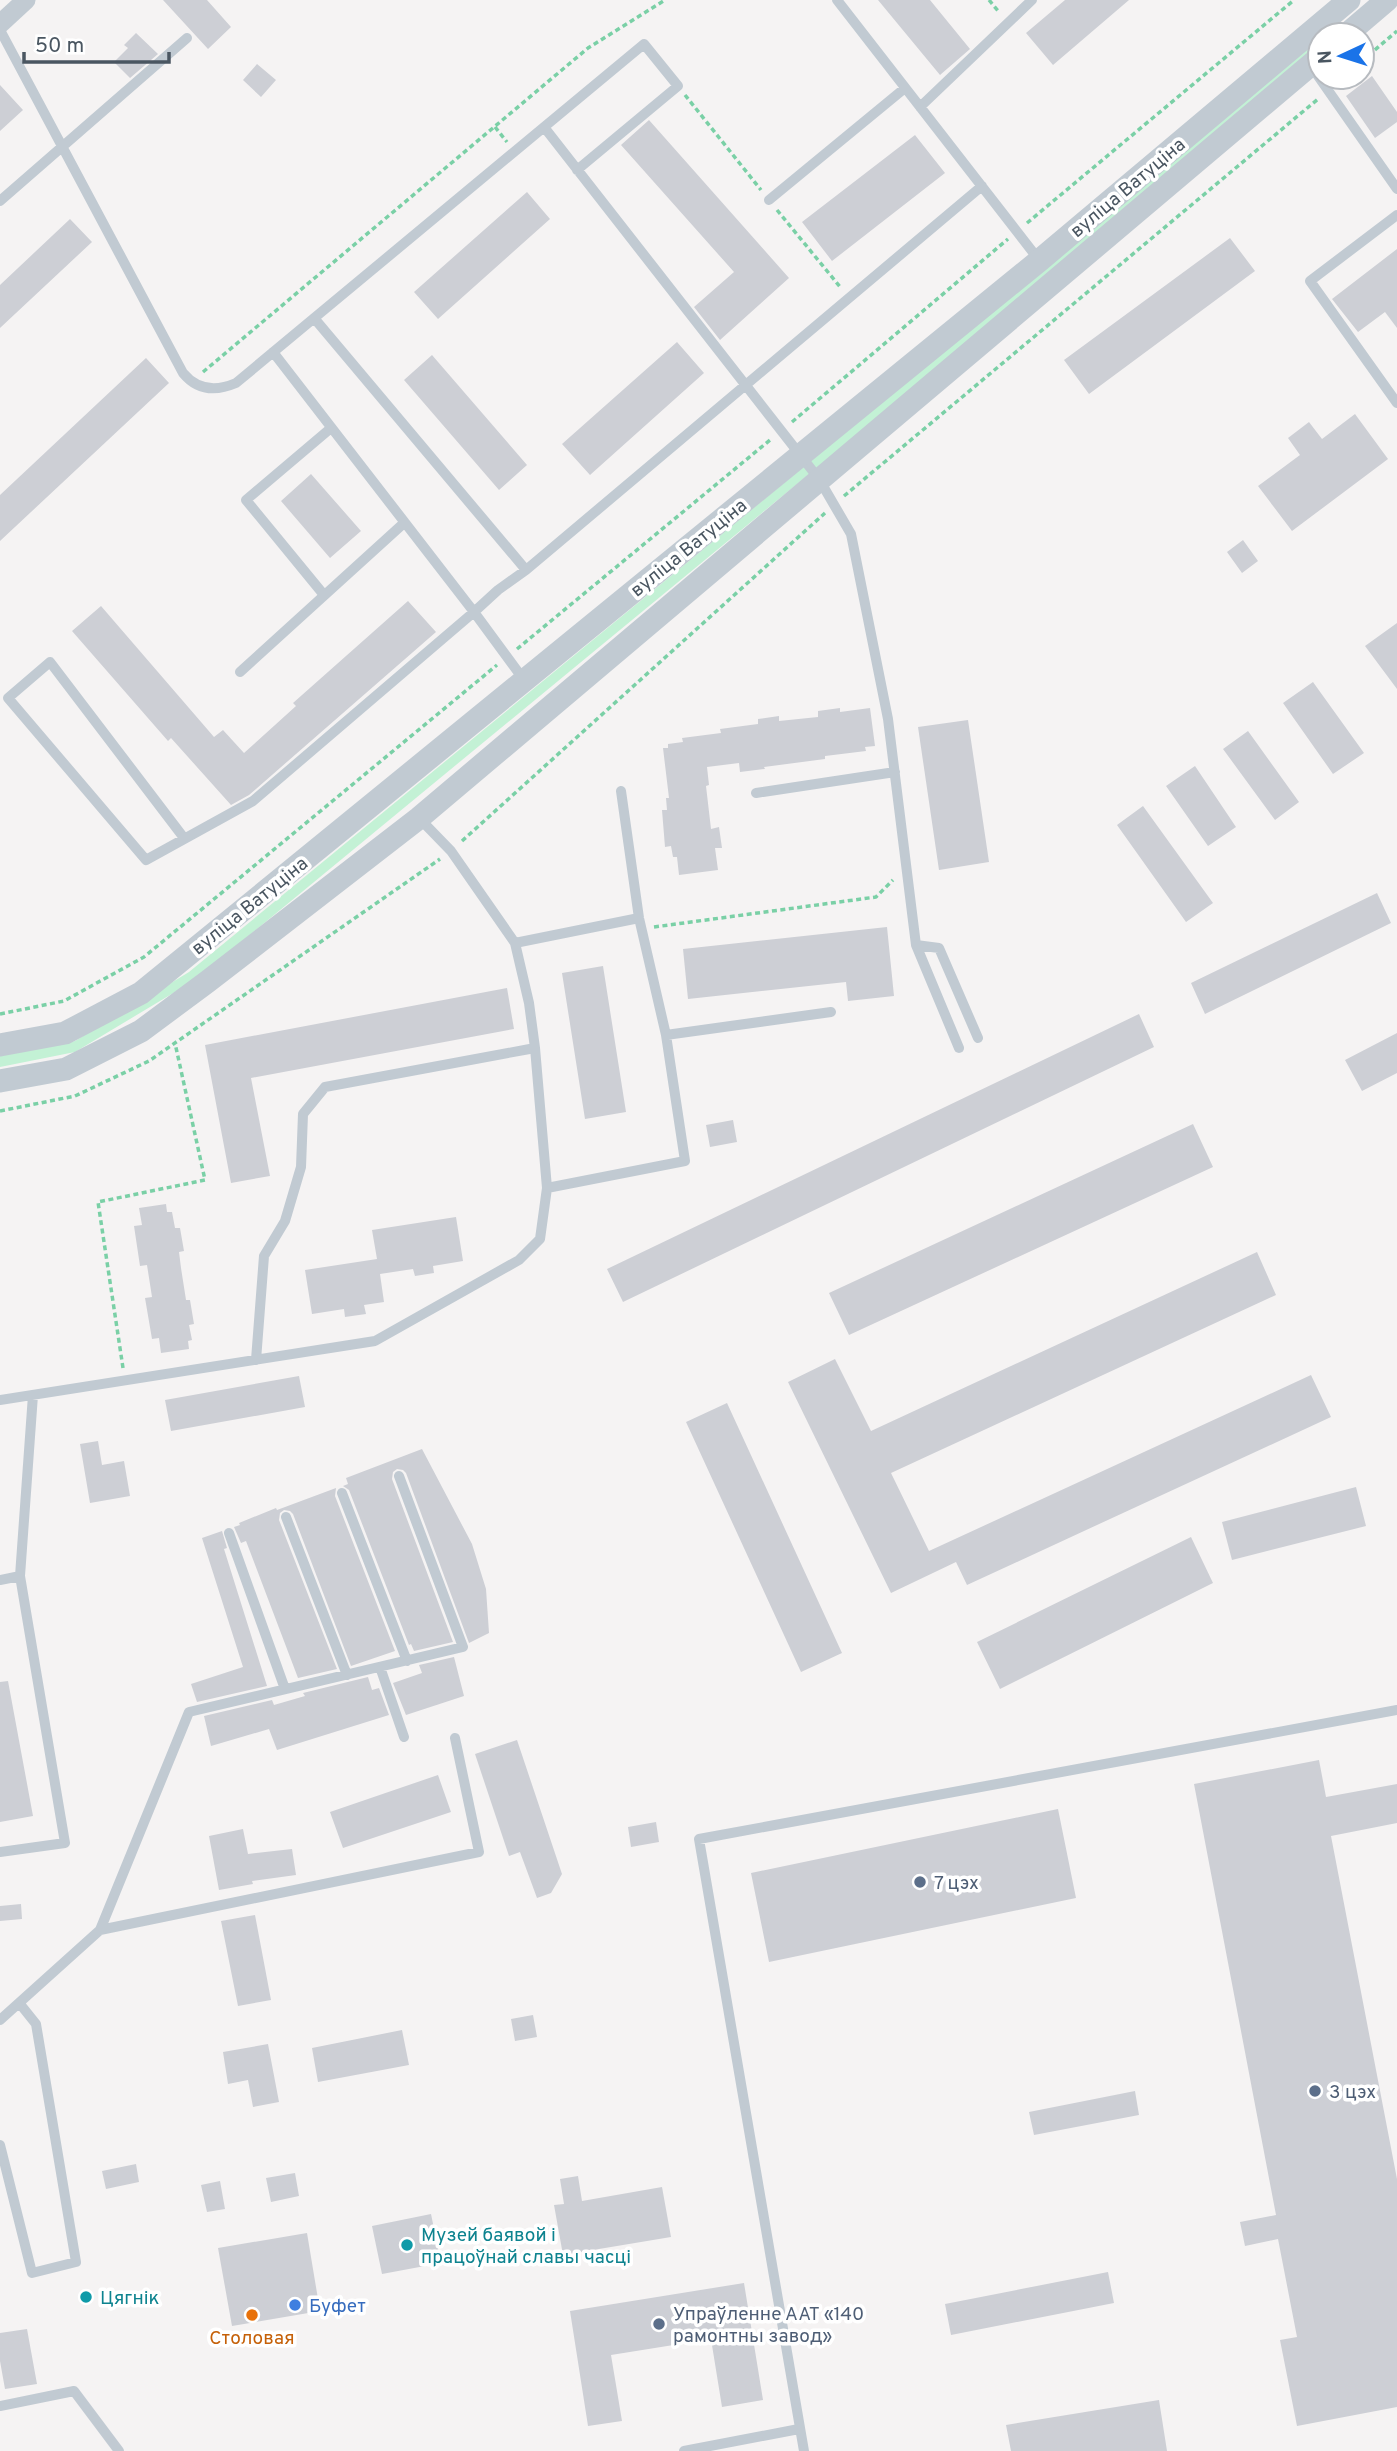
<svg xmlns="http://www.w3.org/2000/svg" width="1397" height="2451" viewBox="0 0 1397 2451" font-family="Overpass,sans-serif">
<rect width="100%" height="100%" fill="#f5f3f3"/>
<path fill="#c3f1d5" d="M1320,37v10l-262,222 -863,711 -120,72 -75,15v-11l75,-15 114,-69 865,-711z"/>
<path fill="#cdcfd5" d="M163,0h44l24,27 -23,22z
M878,0h52l40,49 -30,26z
M1065,0h64l-76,65 -27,-32z
M136,33l22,21 -28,24 -16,-16 14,-14 -4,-3z
M257,64l19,16 -15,17 -18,-17z
M1372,76l25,36v10l-22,16 -29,-42z
M0,85l23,25 -23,21z
M649,120l140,158 -69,62 -26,-33 40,-35 -113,-127z
M915,135l30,38 -113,88 -30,-39z
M527,192l23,27 -112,100 -24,-27z
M70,219l22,23 -92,86v-43z
M1230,238l25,33 -166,123 -25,-34z
M1397,249v79l-12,-16 -27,20 -26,-33z
M677,342l27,31 -114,102 -28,-31z
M432,355l95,110 -28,25 -95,-110z
M146,358l23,25 -169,158v-46z
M1355,414l33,45 -96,72 -34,-45 42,-31 -12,-17 21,-16 13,17z
M311,474l50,57 -31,27 -49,-57z
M1243,540l15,21 -16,12 -15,-21z
M408,601l28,31 -187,163 -18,10 -60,-67 -3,3 -96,-110 29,-25 113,131 9,-7 21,23 52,-47 -3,-3z
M1397,623v66l-32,-43z
M1313,682l51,71 -31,21 -50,-71z
M840,708v4l30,-4 5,38 -10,1 1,4 -41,5v3l-61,8 1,2 -25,3 -1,-9 -32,4 2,18 -3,1 5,43 8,-2 3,21h-7l3,22 -39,5 -2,-18h-4l-2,-11 -6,1 -3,-37h5l-1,-12h3l-6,-50h5v-4l15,-2 -1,-4 39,-5 -1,-4 38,-5v-5l21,-3v5l39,-4v-6z
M968,720l21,142 -50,8 -21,-143z
M1248,731l51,71 -24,18 -52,-71z
M1195,766l41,61 -28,19 -42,-60z
M1143,806l70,97 -27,19 -69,-97z
M1377,893l14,30 -186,91 -14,-31z
M887,927l7,69 -46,5 -2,-19 -158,17 -5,-50z
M603,966l23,146 -41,7 -23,-146z
M507,988l7,41 -263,49 19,98 -39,7 -26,-138z
M1139,1014l15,33 -531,255 -16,-33z
M1397,1033v40l-35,18 -17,-31z
M733,1120l4,22 -27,5 -4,-22z
M1193,1124l20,43 -364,168 -20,-42z
M166,1204l1,8h5l3,16h5l4,23 -5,1 2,16 5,32h4l4,24 -5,1 3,15 -4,1 1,8 -28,4 -2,-15 -7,1 -7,-41 7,-1 -5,-32 -7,1 -6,-40 8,-1 -3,-17z
M456,1217l7,44 -30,5 1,7 -19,3 -2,-7 -33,5 4,28 -20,3 2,9 -21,3 -1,-8 -32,5 -7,-44 72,-11 -5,-29z
M1257,1252l19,43 -385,178 38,78 382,-176 20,42 -364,168 -11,-23 -65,31 -103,-211 47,-23 36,72z
M299,1376l6,31 -134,24 -6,-31z
M727,1403l115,250 -41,19 -115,-250z
M98,1441l4,24 22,-4 6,35 -40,7 -10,-59z
M422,1449l50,95 14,45 3,44 -20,10 -63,-170 -3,-3 -6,-1 -4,3 -1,7 61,163 -39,9 -3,-7 -2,1 -60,-155 -6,-4 5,-2 -2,-6z
M1356,1487l10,39 -134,34 -10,-38z
M336,1488l-1,8 60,155 -44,15 -58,-152 -3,-3 -6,-1 -4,3 -1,7 58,149 -39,9 -52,-137 -5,2 -7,-16 6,-2 -1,-2 37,-15 1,2z
M222,1531l5,17 -3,1 43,137 -70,16 -6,-18 52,-17 -41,-129z
M1191,1537l22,46 -213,106 -23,-47z
M454,1657l10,39 -58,19 -13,-32 29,-10 -3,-8z
M368,1677l4,13 7,-2 10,27 -112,35 -8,-21 -58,17 -7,-30 68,-16 2,5 31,-9 -2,-3z
M8,1681l25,135 -33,6v-140z
M517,1740l45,134 -11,19 -14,5 -17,-46 -11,4 -34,-102z
M1319,1760l7,37 71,-13v39l-66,13 66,343v228l-100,19 -17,-86 17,-3 -19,-98 -33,7 -5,-24 36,-7 -82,-431z
M438,1775l13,37 -108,36 -13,-36z
M1058,1809l18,89 -307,64 -18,-89z
M656,1822l3,20 -28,5 -3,-20z
M243,1829l5,25 44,-5 4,26 -44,6 1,3 -34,6 -10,-54z
M21,1904l1,15 -22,2v-15z
M255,1915l16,85 -33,6 -17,-85z
M533,2015l4,22 -22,4 -4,-22z
M402,2030l7,35 -91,17 -6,-34z
M268,2044l11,58 -26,5 -5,-27 -20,4 -5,-32z
M1135,2091l4,24 -105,20 -5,-23z
M136,2164l3,18 -33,7 -4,-18z
M295,2173l4,23 -28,6 -5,-24z
M578,2176l4,25 80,-14 9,50 -108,18 -9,-50 10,-1 -4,-25z
M220,2181l5,28 -18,3 -6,-27z
M431,2214l10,49 -59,11 -10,-48z
M307,2233l13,78 -88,15 -14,-78z
M1108,2272l6,31 -163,32 -6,-31z
M744,2283l19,117 -41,7 -11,-68 -100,16 11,66 -34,5 -18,-115z
M27,2329l10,55 -32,5 -5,-28v-28z
M1159,2400l8,51h-156l-5,-26z"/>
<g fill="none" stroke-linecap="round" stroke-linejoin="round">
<path stroke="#7ad0a6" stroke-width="3.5" stroke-dasharray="5 3.5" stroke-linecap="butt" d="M989,0l10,12
M1362,61l35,-30
M685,95l76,95
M495,127l12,15
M777,210l64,78
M1027,223l267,-223
M203,372l385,-324 77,-48
M792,422l216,-183
M844,496l474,-397
M517,649l253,-209
M462,841l363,-328
M654,927l222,-30 17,-17
M0,1014l64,-13 80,-44 353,-292
M0,1111l75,-15 74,-35 291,-202
M123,1368l-25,-166 107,-22 -30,-137"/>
<path stroke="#c1cad2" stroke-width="10" d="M837,0l202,260
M0,30l183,343c14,17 32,19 53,10l408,-339 34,42 -101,84
M1311,66l86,123
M920,107l112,-107
M544,127l275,352 32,55 37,185 28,226 43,103
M769,200l136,-112
M0,201l187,-163
M1397,215l-87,66 87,122
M314,318l212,252
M273,352l201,260 24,-22 28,-20 456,-384
M324,595l-78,-95 85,-72
M240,672l164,-149
M756,793l139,-21
M419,818l32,33 64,92 14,60 6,45 12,140
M184,838l-134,-176 -42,36 138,162 107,-59 221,-189 50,68
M515,943l124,-25
M916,945l23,3 39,90
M666,1035l165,-23
M256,1360l8,-104 21,-35 16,-54 2,-53 22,-27 210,-39
M0,1400l375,-59 144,-81 21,-21 7,-51 138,-27 -19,-126 -27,-117 -18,-127
M342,1493l65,168
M286,1517l61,158
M229,1533l56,156
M0,1580l20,-4 13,-181
M380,1667l24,70
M0,1852l65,-9 -45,-267
M100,1930l379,-78 -24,-114
M0,2020l100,-90 89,-218 274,-65 -64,-171
M0,2145l32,128 44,-11 -40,-238 -16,-20
M0,2406l74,-15 45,60
M684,2451l115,-22
M804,2451l-105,-612 698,-129"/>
<path stroke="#c1cad2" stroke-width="19" d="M0,24l26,-24"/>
<path stroke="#c1cad2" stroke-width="23" d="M1346,35l41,-35
M0,1045l65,-12 76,-40 899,-733 309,-260
M0,1081l66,-12 75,-38 66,-49 212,-164 901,-761"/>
</g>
<g fill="#5c6f8a" stroke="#fff" stroke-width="2.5">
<circle cx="920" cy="1882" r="7"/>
<circle cx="1315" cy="2091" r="7"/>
<circle cx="659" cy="2324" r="7"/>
</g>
<g fill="#0f9aa8" stroke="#fff" stroke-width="2.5">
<circle cx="407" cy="2245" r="7"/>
<circle cx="86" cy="2297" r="7"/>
</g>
<circle fill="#3f7fe0" stroke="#fff" stroke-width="2.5" cx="295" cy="2305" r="7"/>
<circle fill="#e8710a" stroke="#fff" stroke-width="2.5" cx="252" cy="2315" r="7"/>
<g text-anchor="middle" stroke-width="7" stroke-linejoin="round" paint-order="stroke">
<g font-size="19" fill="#4a5661" stroke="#fff">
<text transform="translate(1127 187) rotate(-40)" y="7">вуліца Ватуціна</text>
<text transform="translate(688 547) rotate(-39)" y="7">вуліца Ватуціна</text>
<text transform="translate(249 905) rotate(-39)" y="7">вуліца Ватуціна</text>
</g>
<g font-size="19" fill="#4e5e75" stroke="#fff" text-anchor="start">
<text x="934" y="1889">7 цэх</text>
<text x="1329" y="2098">3 цэх</text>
<text x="673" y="2320">Упраўленне ААТ «140<tspan x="673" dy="22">рамонтны завод»</tspan></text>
</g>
<g font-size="19" fill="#0d838f" stroke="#fff" text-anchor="start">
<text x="421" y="2241">Музей баявой і<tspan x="421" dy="22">працоўнай славы часці</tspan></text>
<text x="100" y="2304">Цягнік</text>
</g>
<g font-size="19" fill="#366cbe" stroke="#fff" text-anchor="start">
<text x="309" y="2312">Буфет</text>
</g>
<g font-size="19" fill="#c56008" stroke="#fff">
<text x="252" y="2344">Столовая</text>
</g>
</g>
<g transform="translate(1341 56) rotate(266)"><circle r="33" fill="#ffffff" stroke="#b7bbc0" stroke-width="2"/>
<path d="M0-5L12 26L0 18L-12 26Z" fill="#1a73e8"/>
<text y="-10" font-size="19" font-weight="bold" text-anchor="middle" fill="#4a5661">N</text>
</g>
<path d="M24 52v10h145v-10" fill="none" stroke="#4a5661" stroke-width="3.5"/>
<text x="35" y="52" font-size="21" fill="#4a5661" stroke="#ffffff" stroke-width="5" paint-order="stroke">50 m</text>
</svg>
